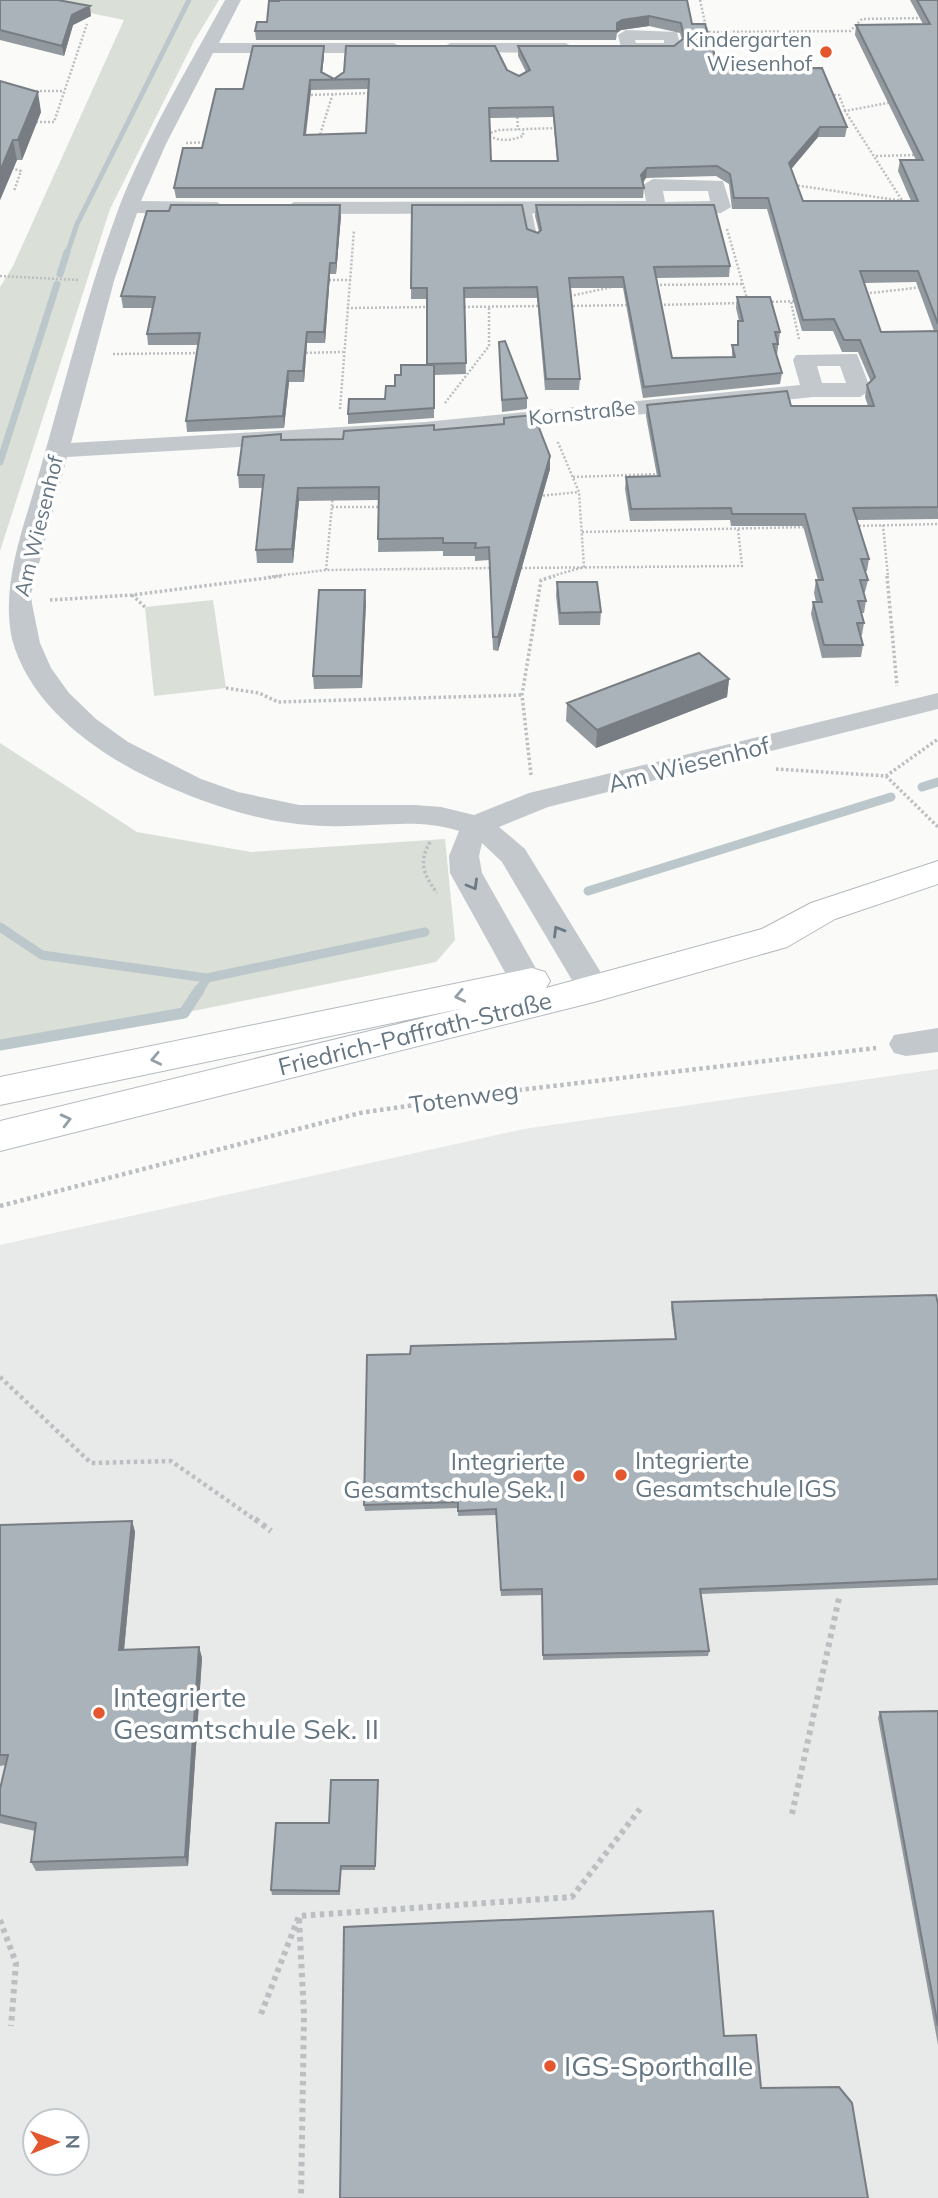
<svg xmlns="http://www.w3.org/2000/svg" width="938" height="2198" viewBox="0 0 938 2198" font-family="Mulish,sans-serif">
<rect width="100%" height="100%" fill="#fafaf8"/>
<path fill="#e8e9e9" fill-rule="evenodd" d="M938,1069v1129h-938v-953l524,-116zM35,2121h42v42h-42z"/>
<path fill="#dadfd7" d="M28,0h191l-25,41 -84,168 -110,342v-264l13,-21 111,-246z
M213,600l13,88 -72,8 -9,-89z
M0,743l137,89 114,20 194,-13 10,101 -19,22 -436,88z"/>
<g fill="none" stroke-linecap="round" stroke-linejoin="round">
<path stroke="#bbc7cb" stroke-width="5" d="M67,254l10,-30 112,-224"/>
<path stroke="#bbc7cb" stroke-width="7" d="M60,274l7,-22
M0,462l57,-178"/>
<path stroke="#bbc7cb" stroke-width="9" d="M922,787l16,-5
M588,891l303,-94
M0,927l42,28 165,23 218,-46
M198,992l9,-14"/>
<path stroke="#bbc7cb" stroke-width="11" d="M0,1045l184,-32 15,-23"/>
<defs>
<path id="secondary" d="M938,861v23l-103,35 -48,28 -193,55 -594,149v-30l464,-113 -464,97v-28l532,-109 13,4 5,9 -4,7 216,-59 49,-26z"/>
</defs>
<use href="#secondary" stroke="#b3babf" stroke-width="2"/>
<path stroke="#bbbfc2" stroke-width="2.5" stroke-dasharray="2 2" stroke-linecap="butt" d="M700,0l7,32
M711,52l-2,-20 141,-1 12,-12 63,-1
M28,91h36
M307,95l65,-2
M830,95h9l6,16
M893,102l-48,9 60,94
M517,113l1,17
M32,122h22l33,-98
M486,134c12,8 24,7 37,2v-6
M487,134l12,-4 59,-2
M319,138l14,-45
M186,143l23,-1
M876,156l41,-1
M0,165l21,6 -7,20
M794,185l109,16
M727,229l21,73
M0,276l78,4
M325,280h27
M652,285l91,-1
M862,294l61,-7
M566,297l46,-10
M768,302l30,-1
M791,302l8,37
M656,305l86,-2
M569,306l61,-1
M460,307l83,-1
M347,308l84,-1
M302,353l41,-1
M113,354l89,-1
M445,403l44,-57v-40
M340,409l14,-179
M573,477l86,-3
M539,496l40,-4
M332,507h52
M883,525l5,52
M855,526l83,-2
M582,532l226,-5
M517,568l225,-2 -4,-37
M326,570l7,-76
M268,577l58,-7 168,-2
M549,577l35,-10 -5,-75 -22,-52"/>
<path stroke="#bbbfc2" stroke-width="3.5" stroke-dasharray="2.5 2.5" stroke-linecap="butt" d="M887,576l10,110
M132,595l13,12
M50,600l82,-5 150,-19
M226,688l33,5 19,9 244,-7
M776,769l110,7 52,-37
M531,775l-9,-80 19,-115 14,-4
M886,776l52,51
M430,842c-12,21 -6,33 7,51"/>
<path stroke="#bbbfc2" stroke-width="4.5" stroke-dasharray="3.5 3.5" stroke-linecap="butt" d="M0,1206l360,-93 142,-21 374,-44
M0,1377l91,86 80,-2 86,60"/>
<path stroke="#bbbfc2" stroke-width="6" stroke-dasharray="4.5 4.5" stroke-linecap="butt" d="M255,1519l16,12
M792,1814l47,-216
M299,1919l5,95 -3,184
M0,1920l16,43 -5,63
M261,2014l38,-98 273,-19 68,-88"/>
<path fill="#c3c8cc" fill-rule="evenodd" d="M523,206l8,2 7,33 -9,-2z"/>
<path fill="#c3c8cc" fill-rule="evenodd" d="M225,0h16l-22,43h175l8,5 -8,5h-181l-47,91 -25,57 76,1 10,6 -10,6 -80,-1 -23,68 -43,162 354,-21 375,-37 -7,-25 3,-5 61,-1 14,36 -11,7h-47l-388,39 -358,21 -36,137 1,10 8,39 11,25 18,25 27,26 32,23 73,37 37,13 61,13h115l27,2 33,8 55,-22 409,-100v16l-390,98 -49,20 26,22 86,140 -5,8 -12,4 -12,-4 -80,-135 -20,-19 -3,13 3,17 74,131 -5,8 -12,4 -12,-4 -77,-139 -1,-17 10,-25c-43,-14 -88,-3 -132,-5 -50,-1 -101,-15 -146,-34 -68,-27 -149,-78 -169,-153 -12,-56 13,-115 28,-169 25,-87 47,-176 78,-260 28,-73 70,-142 107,-210zM817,366h23l6,17h-24z
M626,30l51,2 4,16 -8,5 -51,-1 -4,-17zM635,40h29v3h-28z
M450,43h116l8,5 -8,5 -122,-1 -2,-4z
M653,179l70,2 8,26 -10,6 -427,1 -10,-6 10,-6 352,-1 -3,-16zM663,191h45l2,10 -45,1z
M938,1028v24l-32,4 -12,-3 -5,-9 5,-9z"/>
<use href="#secondary" fill="#fff" fill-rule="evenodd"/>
</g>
<path fill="#929a9f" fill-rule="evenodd" d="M0,0l91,16 -18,9 -9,31 -64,-16z
M687,0l5,24 27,45 128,58 -2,10h-27l-27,32 12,32h108l-13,-30 2,-11h16l-61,-125 1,-10 67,-1 -13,-24h28v519l-81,1 12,39 -2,12h-2l3,9 -3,12h-1l2,9 -2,12h-3l3,10 -2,12h-1l2,10 -2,12 -39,1 -11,-44 2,-12h3l-2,-9 2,-13h2l-15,-54h-72l-1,-6 -100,1 -5,-32 1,-12 31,-1 -11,-60 1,-11 221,1 -3,-9 2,-12 4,-3 -13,-30h-16l-9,-21h-31l-35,-122h-35l-3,-25 -13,-8 -70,2 -3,5 1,5 -1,10h-467l-2,-10 69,-99 81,-33 -2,17 12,6 173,-9 12,6 7,-4 -8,-16v-10h156l8,-6 -2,-7 -31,-7 -28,4 -4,3 -1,7h-360l-1,-9zM368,89l-2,44 -60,2 5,-45zM553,117l4,44h-66l-1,-43zM916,282l18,49 -53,1 -17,-49z
M0,81l41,31 -19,48h-5l-17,40z
M412,205l115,24 11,4 1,-1 -4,-16 1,-11 194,61 -1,11 -73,1 16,80 60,-1v-12h5v-14l1,-10h1l-3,-13 1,-11 43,35 -3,23 5,18 -2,11 -137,14 -20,-110h-53l10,91 -1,11h-34l-8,-92h-73l2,76 -32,1v43l-86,6v-10l37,-15 16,-24 26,-10v-66h-16z
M341,216l-5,58h-6l-5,69h-18l-3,39h-15l-5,46 -97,4 -1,-11 12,-76h-50l-1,-11 5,-26h-29l-2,-12z
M499,342l28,56v11l-25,3z
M434,430l116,26v13l-52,182 -5,-1 -4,-90 -14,1v-5h-32v-5l-65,1 1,-52 -80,1 -6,62h-36l-1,-13 7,-62h-24l-1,-13 44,-35 61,-1z
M557,582l44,30 -1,13h-41l-3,-30z
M366,602l-4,86 -48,1 -1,-13z
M729,679l-2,18 -131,51 -30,-27 1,-18z
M672,1302l266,2v281l-237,9 8,57 -1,5 -165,4 -1,-65 -41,1 -5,-81 -38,1v-8l-93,3 -1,-6 46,-151 265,-15 -4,-31z
M132,1521l3,11 -11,118 75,-3 3,11 -14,208 -152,5 -5,-9 4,-31 -35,-8v-34l6,-24 -6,1v-241z
M938,1711v334l-60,-327 2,-6z
M378,1785l-3,85h-34l-1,25h-68l-1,-5 58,-67z"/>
<path fill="#777d82" d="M90,6l1,10 -18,9 -9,31 -2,-10 10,-31z
M649,16v10l-28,4 -4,3v-10l5,-3z
M324,46v10l-3,26v-10z
M310,80l1,10 -7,56v-11z
M38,92l3,20 -19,48 -4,-20z
M820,127l-2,10 -30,36 1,-10z
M13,140l4,20 -17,40v-29z
M647,168l-1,10 -6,7 1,-10z
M340,205l1,11 -5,58v-11z
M330,263v11l-5,69 -1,-11z
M307,332v11l-3,39 -1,-11z
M288,371l1,11 -5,46 -1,-12z
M550,456v13l-52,182v-14z
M298,488l1,13 -6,62 -1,-14z
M365,590l1,12 -4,86 -1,-12z
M729,679l-2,18 -131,51 1,-18z
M132,1521l3,11 -12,129 -4,-11z
M199,1647l3,11 -14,208 -3,-9z"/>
<path fill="#aab3b9" stroke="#777d82" stroke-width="2" fill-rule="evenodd" d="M0,0h58l32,6 -18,9 -10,31 -62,-16z
M279,0h408l5,24h13l14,45 103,-1 25,59h-27l-31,36 14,38h115l-18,-41h23l-67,-135 74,-1 -13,-24h21v324l-20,-53h-58l21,61 57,-1v176l-85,1 16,51h-8l7,21h-8l6,21h-8l6,22h-7l6,22h-39l-11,-43h9l-6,-22h7l-18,-66h-73l-1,-6 -100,1 -5,-32 34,-1 -13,-71 140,-14 4,15h83l-7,-21 8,-8 -15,-37h-16l-10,-21 -31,1 -35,-122h-34l-4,-24 -13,-8 -70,2 -6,7 3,13h-470l9,-40h19l14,-59h27l10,-43h71l-3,26 13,7 10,-7 2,-26h149l12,24 12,6 11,-6 -12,-24h156l10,-8 -3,-15 -32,-7 -27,4 -5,3v8h-362l2,-9h10l2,-21h10zM369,79l-3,54 -62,2 6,-55zM553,107l5,54h-67l-2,-53z
M0,81l38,11 -20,48h-5l-13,31z
M171,205h169l-4,58h-6l-6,69h-17l-4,39h-15l-5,45 -97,5 14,-88 -53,1 8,-37 -34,-1 26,-85h22z
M412,205h110l5,24 11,4 3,-3 -5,-25h178l16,61 -76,1 18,91 63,-1 -3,-12h6v-24h5l-6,-24h33l10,35h-5l3,12h-5l9,29 -138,14 -21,-110 -54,1 11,101h-34l-9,-92 -73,1 2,75 -39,1v-76h-16z
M505,341l22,57 -25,2 -3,-58z
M401,365h33v43l-86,6 1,-15h36l1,-13h9v-11h6z
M534,415l16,41 -52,181h-5l-4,-90 -14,1 1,-5h-33v-5l-65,1 1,-52 -81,1 -6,61 -36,1 8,-75h-26l5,-38 38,-3v6l62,-1 1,-8 90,-6v5l70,-6v-6z
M557,582h40l4,30 -41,1z
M319,590h46l-4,86h-48z
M699,653l30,26 -132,51 -30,-27z
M936,1295l2,9v275l-238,10 9,62 -166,4 -1,-66 -41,1 -5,-81 -38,2v-9l-94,3 3,-150 43,-1 1,-8 265,-7 -4,-37z
M132,1521l-13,129 80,-3 -14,210 -154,5 5,-39 -36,-8v-26l8,-34h-8v-230z
M938,1711v315l-58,-314z
M331,1780h47l-3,86h-34l-2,25 -68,-1 5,-67h53z
M713,1911l11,125 32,-1 5,53 78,-1 13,16 16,95h-528l4,-271z"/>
<defs><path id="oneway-chevron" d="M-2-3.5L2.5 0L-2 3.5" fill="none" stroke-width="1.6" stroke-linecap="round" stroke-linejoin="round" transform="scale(1.75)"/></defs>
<g stroke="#6a7a87">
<use href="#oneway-chevron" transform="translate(473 885) rotate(60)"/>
<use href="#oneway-chevron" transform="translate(558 931) rotate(-121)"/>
</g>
<g stroke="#939fa8">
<use href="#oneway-chevron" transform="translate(460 996) rotate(168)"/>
<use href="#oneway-chevron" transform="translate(156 1059) rotate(168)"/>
<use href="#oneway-chevron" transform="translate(66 1120) rotate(-14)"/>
</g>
<g fill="#e4572e" stroke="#fff" stroke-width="2.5">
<circle cx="826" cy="52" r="7"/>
<circle cx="621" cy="1475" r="7"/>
<circle cx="579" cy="1476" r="7"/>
<circle cx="99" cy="1713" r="7"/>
<circle cx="550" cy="2066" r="7"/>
</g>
<g text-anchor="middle" stroke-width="7" stroke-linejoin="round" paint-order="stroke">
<g font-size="21" fill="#657683" stroke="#fff" text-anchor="end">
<text x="812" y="47">Kindergarten<tspan x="812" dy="24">Wiesenhof</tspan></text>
</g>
<g font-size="21" fill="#657683" stroke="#fff">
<text transform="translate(582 413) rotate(-6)" y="7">Kornstraße</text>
<text transform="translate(39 526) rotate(-76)" y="7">Am Wiesenhof</text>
</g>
<g font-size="24" fill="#657683" stroke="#fff">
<text transform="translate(689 765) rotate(-14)" y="8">Am Wiesenhof</text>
<text transform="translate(415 1034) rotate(-14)" y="8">Friedrich-Paffrath-Straße</text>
<text transform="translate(464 1098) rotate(-8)" y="8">Totenweg</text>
</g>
<g font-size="24" fill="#657683" stroke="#fff" text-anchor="start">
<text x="635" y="1469">Integrierte<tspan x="635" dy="28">Gesamtschule IGS</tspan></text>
<text x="565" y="1470" text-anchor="end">Integrierte<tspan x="565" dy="28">Gesamtschule Sek. I</tspan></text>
</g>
<g font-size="28" fill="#657683" stroke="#fff" text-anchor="start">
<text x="113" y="1707">Integrierte<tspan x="113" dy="32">Gesamtschule Sek. II</tspan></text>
<text x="564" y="2076">IGS-Sporthalle</text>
</g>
</g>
<g transform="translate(56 2142) rotate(89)"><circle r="33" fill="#ffffff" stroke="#c1c8cd" stroke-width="2"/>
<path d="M0-5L12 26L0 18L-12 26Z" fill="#e4572e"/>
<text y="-10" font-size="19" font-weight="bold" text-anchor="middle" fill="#657683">N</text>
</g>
</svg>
